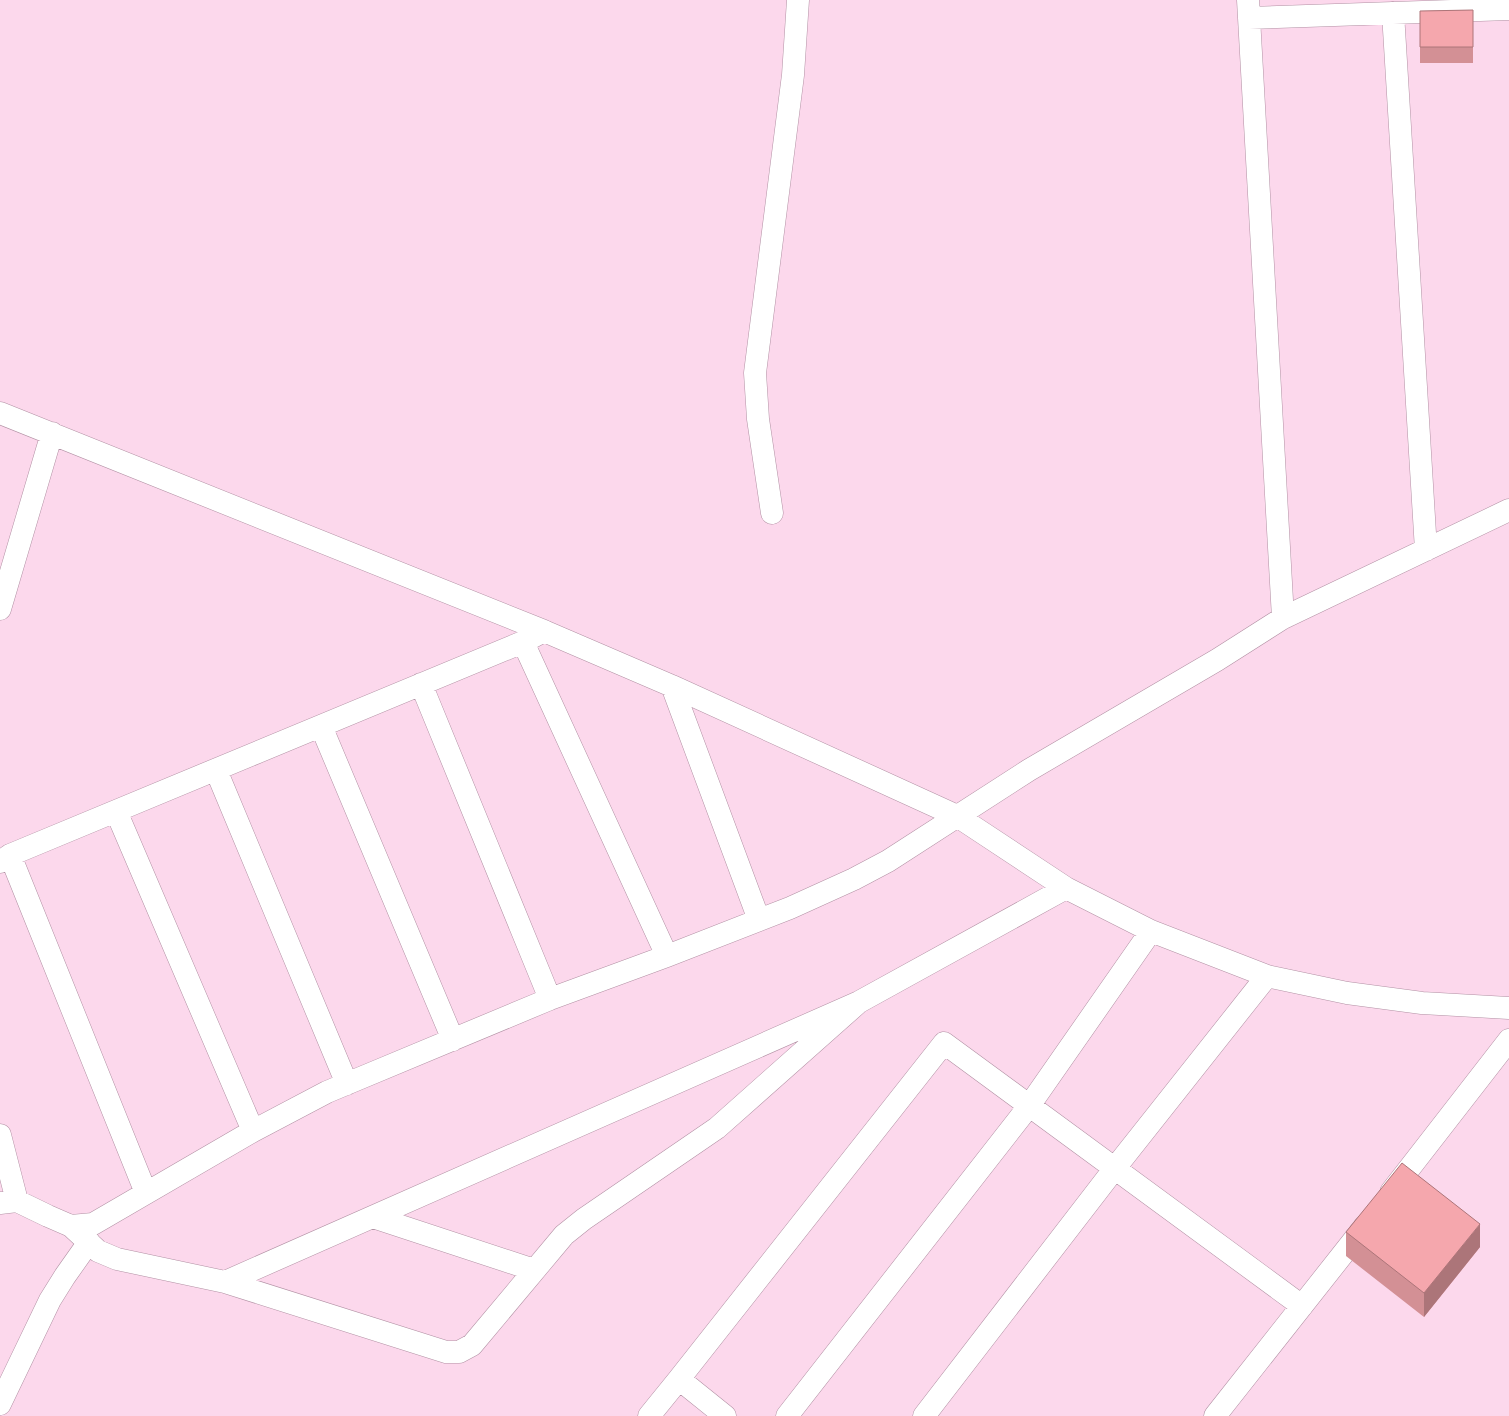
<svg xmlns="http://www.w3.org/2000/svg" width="1509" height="1416" viewBox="0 0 1509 1416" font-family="'Libre Baskerville',serif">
<rect width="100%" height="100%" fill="#fcd8ec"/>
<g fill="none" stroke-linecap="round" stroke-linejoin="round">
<defs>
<path id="minor" d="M1248,0l35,618
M1393,13l33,537
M1249,18l260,-9
M0,413l544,218 128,55 285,130 109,72 85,43 116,45 80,17 75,10 87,5
M772,513l-14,-94 -3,-46 38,-298 5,-75
M0,609l52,-176
M523,642l144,314
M421,684l129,315
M672,686l87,234
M321,726l132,314
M216,770l131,314
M116,811l137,320
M10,855l136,338
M0,862l10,-7 513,-213 21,-11
M0,1135l17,66
M1391,1192l118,-152
M0,1203l17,-2 31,15 23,10 22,-2 160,-93 74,-39 223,-93 117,-43 123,-48 64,-29 34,-18 141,-91 188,-110 66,-42 226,-108
M373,1217l161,53
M71,1226l27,25 19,8 108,23 221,70h13l13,-7 92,-110 20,-16 133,-91 142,-126
M225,1282l634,-280 207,-114
M679,1379l46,37
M0,1404l50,-104 15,-24 24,-34
M649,1416l30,-37 265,-336 358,263
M787,1416l242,-310 122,-175
M924,1416l191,-248 152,-192
M1215,1416l150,-190"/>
</defs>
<use href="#minor" stroke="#b291a4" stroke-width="23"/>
<use href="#minor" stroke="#fff" stroke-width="22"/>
</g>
<path fill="#d39095" d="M1473,10v53h-53v-52z
M1346,1232l134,15 -56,70 -78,-61z"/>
<path fill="#ac7579" d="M1480,1224v23l-56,70v-24z"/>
<path fill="#f5a7ad" stroke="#ac7579" d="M1473,10v37h-53v-36z
M1402,1163l78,61 -56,69 -78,-61z"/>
</svg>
